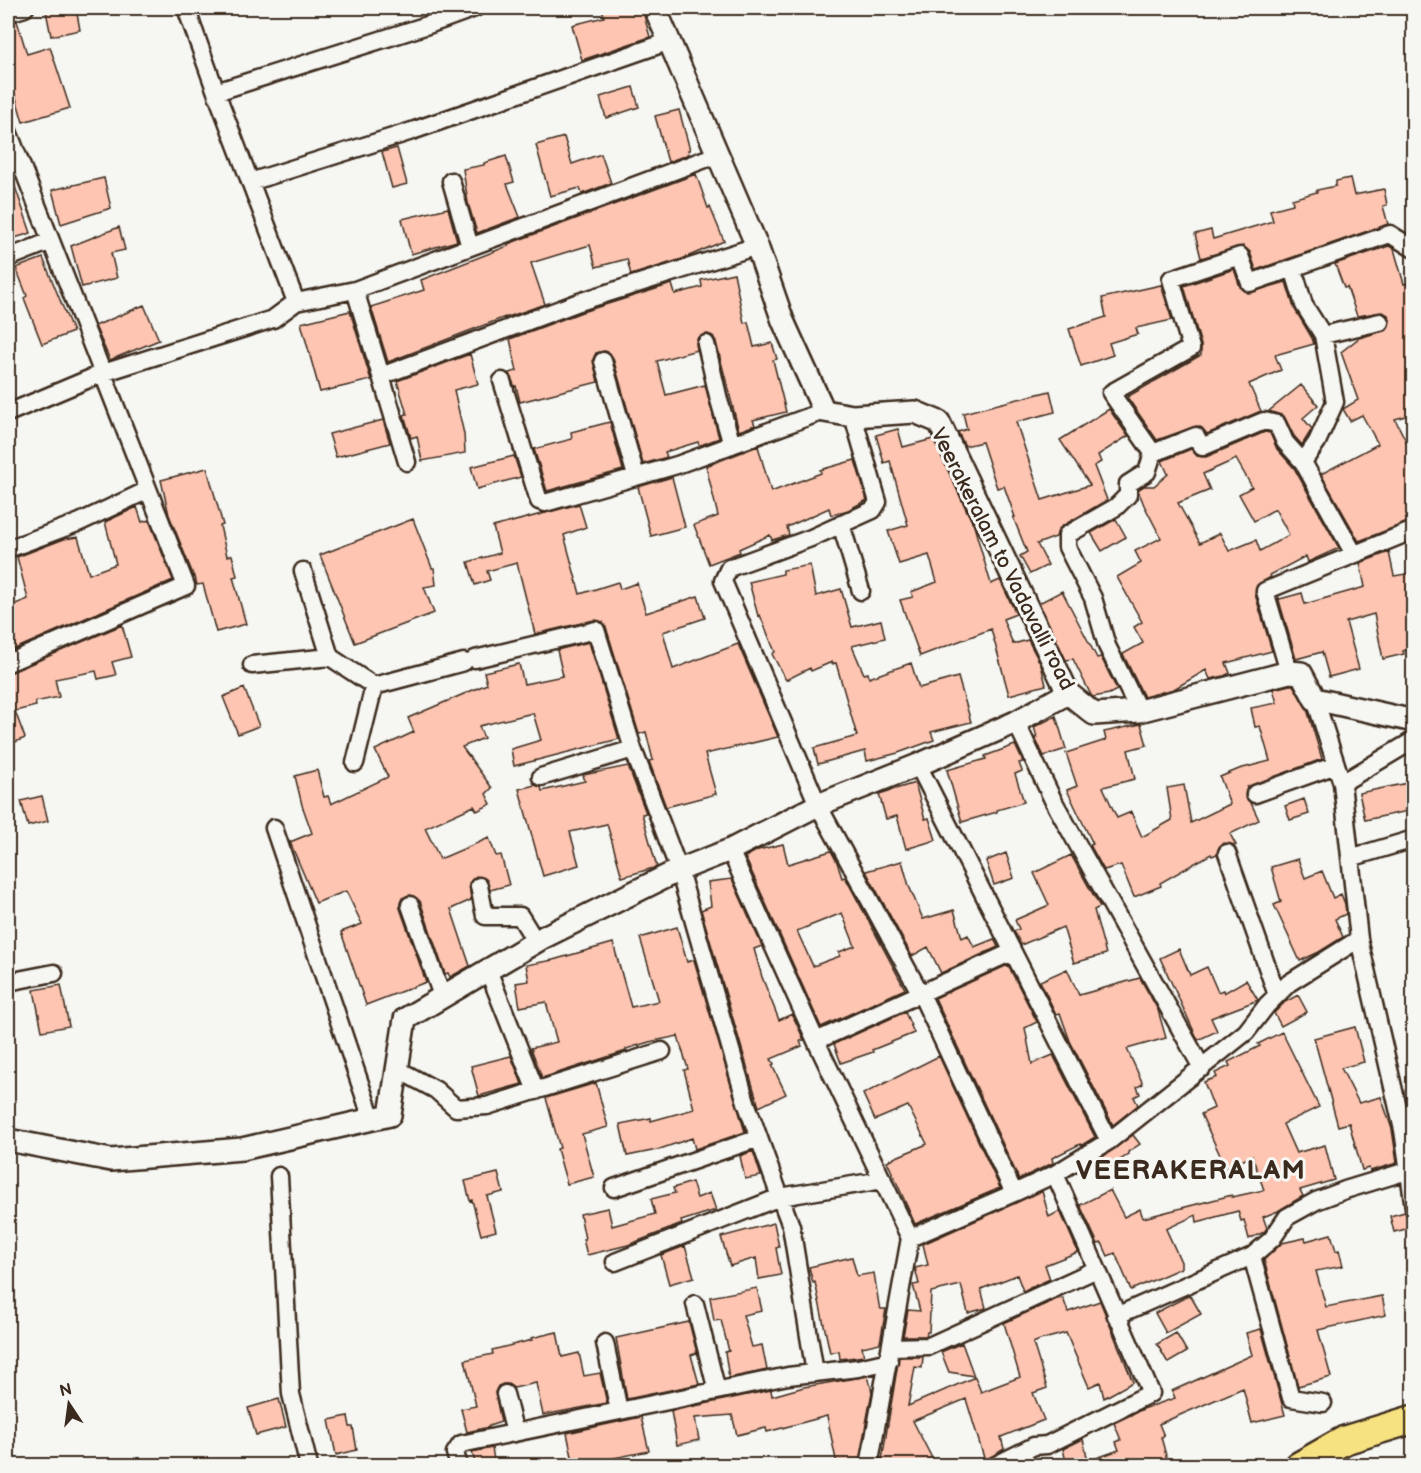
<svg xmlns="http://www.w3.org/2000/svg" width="1421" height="1473" viewBox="0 0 1421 1473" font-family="'Balsamiq Sans',sans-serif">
<rect width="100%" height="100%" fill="#f6f6f2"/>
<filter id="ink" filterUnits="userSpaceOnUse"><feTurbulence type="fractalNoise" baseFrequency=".0167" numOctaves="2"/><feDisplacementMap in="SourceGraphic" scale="12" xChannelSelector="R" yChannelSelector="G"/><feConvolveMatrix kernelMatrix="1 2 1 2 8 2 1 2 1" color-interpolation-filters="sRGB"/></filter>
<g filter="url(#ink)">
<path fill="#fdc5b2" stroke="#3b2a1e" stroke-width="1.5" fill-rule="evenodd" d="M63,8h13l4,22 -29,6 -5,-25z
M602,8h40l8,29 -68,23 -10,-35 32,-8z
M17,21l10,33 23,-7 20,61 -47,14 -10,-34 -5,1v-66z
M633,87l6,20 -33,11 -6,-21z
M679,110l11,40h-2l1,4 -21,8 -13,-46z
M564,137l8,27 29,-10 10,29 -29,11 -2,-6 -30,8 -14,-51z
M397,148l10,36 -15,4 -10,-36z
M506,156l8,26 -7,2 13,33 -43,16 -9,-30 -5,-34 21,-4v-2z
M8,172h2l21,61 -23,7z
M696,174l12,34 2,-1 14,34 -42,18 -51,16 -4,-16 -31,8 -6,-22 -59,18 14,41 -40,14v-1l-117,45 -17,-55 53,-17 -3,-10 87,-34v-2z
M104,178l7,30 -50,16 -9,-34z
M1350,178l4,17 30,-6 3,16 -4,1 5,18 -132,46 -6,-18 -7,-6 -42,12 -6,-24 16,-4 2,9 60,-18 -3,-11 23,-6 -1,-5 25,-7v-2l19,-4v-5z
M448,208l9,33 -46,13 -9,-35z
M119,227l6,23 -14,3 6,25 -35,9 -11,-41z
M1389,246l5,3 10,35 9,-2v85l-3,1 3,13v33l-18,5 18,36v65l-54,21 -38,-67 57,-30 -16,-29 -12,6 -7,-12 15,-9 -17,-48 18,-14 28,-8 3,-10 -2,-5 -5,-3 -26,4 -10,-29 -3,1 -9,-24z
M43,258l30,74 -31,12 -18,-46 3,-2 -11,-28z
M1234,269l6,18 8,6 38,-11 8,26 18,30 2,6 -39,11 6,15 -32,14 12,27 -54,23 -5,-6 -5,-2 -40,14 -30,-43 74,-42v-10l-17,-59z
M734,273l10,50 4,-1 6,25 18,-4 5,16 -4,1 13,52 -33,8 2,5 -16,6 -23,-89 -3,-6 -5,-2 -10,3 -2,5 1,8 -40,11 9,34 39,-10 14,53 -18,7h-2l-1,-3 -33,10 2,5 -24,7 -30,-106 -3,-5 -5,-2 -9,2 -3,6 5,23 -78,20 -4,-16 -1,1 -6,-14 8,-2 -7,-32 72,-27 90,-28 3,10 27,-7 -1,-7z
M1161,285l11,35 -36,8 2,6 -29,9 4,12 -32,11 -12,-37 37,-12 -4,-19z
M144,305l15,35 -49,20 -15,-34z
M350,311l21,69 -51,12 -19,-69z
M470,354l8,30 -24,6 10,44 1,19 -43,8 -5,-25 -6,2 -7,-23 3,-1 -10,-33z
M1301,385l17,20 -15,13 9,11 -10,16 -8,-9 -10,-20 -15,-5z
M1050,391l5,21 -39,10 26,78 48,-15 -30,-45 49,-31 19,27 -30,19 3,7 -7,4 13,34 -45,26 -4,4 -2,7 -19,7 11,21 -18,9 -10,-18 7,-4 -14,-35h2l-11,-31 -7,2 -15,-46 -17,4 -7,-14 9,-3 -4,-16z
M383,420l7,23 -54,14 -7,-23z
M610,422l13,48 -76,21 -13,-42 38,-10 -1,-7z
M898,429l5,18 30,-8 41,87 17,58 9,-4 16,34 -13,5 10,25 15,-4 13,25 5,20 -37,10 -18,-66 -71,27 -20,-56 13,-3 -2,-5 26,-10 -8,-27 -30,9 -11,-33 20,-6 -18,-64 -6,2 -8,-28z
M1265,432l5,1 7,16 17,19 45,80 -31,14 -2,-6 -36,19 1,2 -14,8 -2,9 17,57 -46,12 4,10 -6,3 -14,3 -4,-9 -32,19 -30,8 -21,-43 20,-11 -9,-16 8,-5 -25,-45 24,-14 -6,-12 26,-13 -17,-33 -6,-15 6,-4h10l14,-12 -6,-13 29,-12 6,7 9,1zM1236,459l16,28 -13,7 15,27 21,-12 14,26 -29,16 -4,-11 -27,11 -9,-18 -20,10 -22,-40 32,-13 -7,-16z
M758,446l13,46 50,-19 -1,-3 35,-10 12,40 -19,10 -17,5 -2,-7 -42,19 2,8 -17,5 -2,-5 -31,14 1,3 -31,12 -15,-39 24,-9 -12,-50z
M514,456l7,21 -44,12 -6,-22z
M207,468l16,57 -3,1 7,30 5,-1 5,21 -4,1 13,47 -30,8 -13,-48 -6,1 -2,-8h-1l-25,-62 -8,-35z
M672,477l13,50 -34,9 -13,-49z
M579,504l7,23 -22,8 16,59 38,-12 2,7 17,-6 9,30 52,-17 7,22 -42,14 10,37 65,-25 40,93 -73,17 11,40 -50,13 -17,-46 4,-1 -7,-28 -7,2 -33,-107 -3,-5 -9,-2 -59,14 -18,-71 -30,8 3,9 -15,5 -7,-23 32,-9 -7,-26z
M137,507l5,15 7,-2 24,60 -165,72v-45l20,-8 -11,-42 47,-18 14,-2 11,37 27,-10 -11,-42z
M413,519l19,49h2l2,17 -12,2 10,26 -79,30 -35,-88z
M1116,519l10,18 -24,14 -11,-18z
M1389,552l5,24 19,-3v75l-10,3 1,3 -21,5 -9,-45 -28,8 13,47 -30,8 -7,-25 -26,7 -18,-62 2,2 22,-6 3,11 60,-17 -5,-24z
M810,565l6,31 25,-7 11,38 29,-7 4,18 -33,8 12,28 4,-1 1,5 42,-15 8,25 39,-11 13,45 -40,10 3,8 -36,13 -31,8 -2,-10 -47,13 -4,-16 43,-12 -21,-73 -4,1v-2l-21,9 -1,-3 -24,12 -14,-26 3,-2 -15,-37 -2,1 -9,-34 34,-8v-4z
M1062,591l35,67 4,-1 16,33 -8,4 -16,3 -2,-2 -18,-36 -7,1 -27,-57z
M122,625l9,32 -19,5 4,13 -18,4 -2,-8 -41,8 4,18 -24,5 1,4 -21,5 10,27 -17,7v-72z
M589,642l30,97 -105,27 -3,-17 30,-9 -8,-27 -54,13 5,12 -22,9 30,41 -6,6 5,10 -14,7 -3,-5 -49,22 15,31 49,-21 7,18 5,-1 8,30 -19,5 -4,-11 -10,-3 -7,7 2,17 -20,9 19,57 -20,11 -2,-4 -3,1 -25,-73 -9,-6 -9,3 -2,5v5l26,74 -60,23 -25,-73 21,-8 -16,-33 -30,12 -26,-61 22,-9 -10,-28 -7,-29 22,-6 7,27 4,-1 3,8 57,-27 -13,-27 39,-18 -6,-14 79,-34 -3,-12 35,-8 5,20 39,-8 -6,-26z
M1290,685h3l14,24 15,50 -75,28 -2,10 6,6 8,17 -29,14 6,11 -13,-2 -4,4 -2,7 -5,2 -1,-2 -51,29 1,3 -27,11 -13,-32 -17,5 -14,-25 3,-1 -26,-54 10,-4 -11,-33 40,-13 -2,-8 37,-8 6,21 -19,5 7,29 -32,8 14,31 14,-6 11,25 30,-17 -5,-32 17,-3 7,38 39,-19 -10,-27 19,-8 31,-8 -10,-35 -5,1 -4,-19 26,-5 -4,-14z
M244,688l15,38 -21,8 -15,-37z
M1056,716l10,33 -22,7 -9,-18 2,-1 -3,-10z
M1015,745l8,17 -4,1 3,8 -7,3 9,28 -27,8v2l-35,10 -15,-52 39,-11 -1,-3z
M628,766l18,47 -4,1 15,53 -35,10 -15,-53 -37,8 9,33 -36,11 -24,-87 16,-4 6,2 1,4 43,-10 -2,-6z
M1413,782v28l-48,10 -6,-27z
M915,783l10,36 4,-1 7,22 -30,9 -9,-33 -11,3 -7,-25z
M42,796l6,25 -20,5 -7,-25z
M1304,799l5,15 -19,6 -5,-14z
M783,844l5,20 43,-13 6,11 5,16 3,-1 60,112 -84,38 -76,-170 13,-7zM842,913l13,33 -16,6 1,4 -27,10 -16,-35z
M1006,853l8,25 -20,7 -8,-24z
M1071,855l29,52 -6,3 12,44 -32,9 -11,-36 -42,18 -7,-14 5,-2 -4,-9 34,-15 -15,-32z
M1298,859l7,19 17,-7 11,27 8,-4 4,10 1,10 -11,5 8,18 -24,15 -19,9 -26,-56 7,-3 -10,-35z
M902,861l7,25 14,33 31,-9 8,28 6,-3 6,12 20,-8 4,8 -57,26 -13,-26 -16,9 -46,-85z
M732,879l30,67 -8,3 8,28 17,43 13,-6 12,26 -4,1 2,5 -31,13 3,5 -2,1 14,29 -27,13 -58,-197 10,-4 -3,-24z
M677,927l10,35 7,-2 51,172 -50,17 -3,-11 -35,12 -30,6 -7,-32 31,-6v3l43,-12 -10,-39 4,-1 -10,-33 -29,6 -23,7v2l-84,27 -11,-30 26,-6 -11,-40 -26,5 -4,-24 13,-2 -3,-16 27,-5 60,-17 18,64 28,-6 -19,-63z
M1179,949l11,26 17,-8 11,25 5,-2 1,3 22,-13 12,20 -47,18 6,13 -19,9 -38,-82z
M1008,965l29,57 -12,6 7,36 21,-9 42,82 -13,8 -2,-1 -28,14 1,5 -34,16 -84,-181z
M1067,969l12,26 61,-17 18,32 8,28 -39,11 16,35 -6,3 3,7 -6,3 4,8 -25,20 -43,-84 -10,-28 -4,1 -16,-33z
M61,985l8,41 -27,5 -8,-41z
M1298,995l9,17 -26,14 -7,-13 11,-11z
M905,1012l9,21 -42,17 1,2 -32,11 -7,-19z
M1355,1027l9,35 -23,6 18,35 22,-6 11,32 5,34 -27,8 -1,-3 -7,2 -13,-47 -11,3 -24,-88z
M1282,1032l37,75 -36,17 13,29 29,-8 9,35 -34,10 3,6 -25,15 -15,6 4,11 -3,4 -15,7 -5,-19 -3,1 -3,-10 -41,11 -1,-7 -30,14 15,33v6l-50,22 -16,-37 -7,3 -6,-13 -4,1 -18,-39 30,-15 14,27 16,-8 3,9 89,-23v2l32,-7 -12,-34 -26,12 -25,-54 13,-6 -10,-26 13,-5 -2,-4 15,-7 -2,-4 32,-16 -2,-2z
M511,1056l11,28 -43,12 -8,-30z
M939,1056l61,132 -85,36 -28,-63 40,-17 -19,-38 -33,14 -12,-26z
M596,1083l12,44 -26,7 12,43 -27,7 -10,-35 3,-1 -14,-50z
M1133,1135l7,9 -12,8 1,2 -28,19 -7,-10z
M753,1151l8,25 -16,3 -5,-23z
M498,1173l5,19 -16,4 9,35 -15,4 -9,-35 -2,1 -5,-20z
M692,1182l5,16 13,-5 6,17 -35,11 1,3 -54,21 -41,10 -4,-16h2l-5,-25 28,-6 4,18 43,-12 -4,-15 24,-6 -2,-5z
M1042,1191l7,26 11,-6 18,41 -33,13 5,14 -27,12 -6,-16 -36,14 5,19 -18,5 -7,-28 -30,7 -2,40h-2l-1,4h-23l5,-26 12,1 -7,-26 6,-1 -4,-16 13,-3 -5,-21z
M1405,1212l5,16 -16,4 -4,-16z
M774,1223l5,24 -3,1 5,27 -22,4 -3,-21 -26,8 -9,-29z
M1331,1234l5,17 3,-1 4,16 -27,5 10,36 56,-11 4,19 -68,15 13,47 -33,9 -34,-126 18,-17 23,-5 1,3z
M685,1246l9,31 -25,7 -8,-29z
M852,1257l5,19 17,-3 5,32 2,4h5l-6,34 -18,4 2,9 -24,3 -1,-8 -9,2 -15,-71 -2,1 -4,-16z
M757,1288l5,23 -19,4 9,32 10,-2 5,25 -38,8 -4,-26 4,-1 -8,-31 -7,1 -4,-24z
M1190,1295l11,19 -35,19 -11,-20z
M1063,1298l5,14 32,-11 33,81 -29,16 -4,-16 -11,5 -23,-54 -26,7 -7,3 14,45 -14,5 11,27 -43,17 3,12 -19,12 -19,-62 -53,22 23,45h-55l18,-109h24l-1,11 -7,-1 -7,39 67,-29 6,15 39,-15 -16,-54 53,-24z
M689,1322l8,31 -6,2 8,29 -72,15 -11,-61z
M1261,1329l24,86 -33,8 -9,-35 -84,36 5,12 -3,1 7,26 -10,3h-91l-4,-17 20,-10 5,22 31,-11 -3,-8 5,-2 -7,-17 29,-14 32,-11 -3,-7 80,-36 -6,-22z
M557,1332l5,25 17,-4 5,23 16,-3 7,30 -64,12 -7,-32 -22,5 -6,-4h-5l-5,2 -3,6 6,30 -12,4v1l-22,5 -6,-23 15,-3 -11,-46 28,-6 -1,-4 40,-10 -1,-2z
M1176,1333l11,19 -19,11 -11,-19z
M962,1343l12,33 -25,-4 -8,-20z
M868,1376l4,16 -13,69 -22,4 -10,-49 -60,16 -1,-4 -29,7 -5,-20 -37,3 4,22 -22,5 -6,-34 100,-21 1,6 32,-9z
M279,1399l7,28 -30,8 -8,-27z
M348,1416l2,11h3l4,23 -21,5 -7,-35z
M641,1417l8,34 -75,15 -7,-33z
M492,1448l3,18h-19l-4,-14z"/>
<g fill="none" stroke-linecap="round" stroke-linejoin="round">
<defs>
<path id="minor" d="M186,8l30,84 80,210
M8,13l17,-5
M216,92l215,-68 44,-16
M8,131l178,455 -178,77
M451,181l19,66
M250,182l162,-51 258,-90
M8,258l43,-17
M1293,268l11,37 19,30 57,-13
M355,290l26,86
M706,344l13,56 13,45
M603,361l33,115
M502,381l37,120 6,2 132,-38 147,-54
M8,413l95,-40 170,-54 23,-17 59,-12 364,-136
M853,416l25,86 -5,8 -62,28 -82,30 -6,13 95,224 105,193 91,195 41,-19 54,-33 137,-109 21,-27 22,-22 70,-44
M1153,453l43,-17 6,11 62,-26 13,3 8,18 18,20 51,92
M407,462l-26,-86 198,-74 178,-56
M1303,462l14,-20 18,-40 -12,-67
M841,524l20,67
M8,549l72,-27 68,-32
M303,571l27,86 44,29 90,-24
M475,659l121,-29 37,119 46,121 67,232 34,95 103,-17
M252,665l78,-8
M1289,672l-24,-81 149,-61
M1315,699l27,84 17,156 44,191 11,78
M1139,711l-32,-65 -14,-48 -26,-51v-12l49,-28 12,-12v-11l19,-12 6,-19 -42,-60 80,-45 -20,-69 69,-23 10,27 140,-49 24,15
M1016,722l37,78 149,268
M355,763l19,-77
M918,765l191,376
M541,777l92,-28
M1342,783l72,-43
M1255,794l81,-29
M274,828l98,291
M730,850l86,191 94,197
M1227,853l50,142
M1350,858l64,-19
M479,886l6,30h35l16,26
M410,905l32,91
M488,970l48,121
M8,982l46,-9
M816,1041l196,-89
M397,1069l39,21 20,18 31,-2 175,-55
M1055,1174l42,95
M279,1176l12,218 18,72
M614,1188l145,-50
M1252,1256l39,142 32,5
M615,1262l165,-65 11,29 24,147
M695,1304l22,87
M1116,1316l136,-60 20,-17 15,-22 29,-16 29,-11 62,-19
M605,1343l14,68
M892,1347l37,-1 168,-77 54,124 -104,52 -13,1 -40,20
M505,1394l10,39
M459,1466l-4,-13 6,-9 327,-68 70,-8 31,-7
M869,1466l41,-228 104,-45"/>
<path id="tertiary" d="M655,8l102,238 26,75 41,90 29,5 62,-4 24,10 129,271 26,21 45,-3 150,-39 12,1 14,26 99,22
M8,1140l103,20 131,-11 148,-34 15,-96 139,-82 135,-67 51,-20 88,-45 100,-40 98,-43 52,-29"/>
<path id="primary" d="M1299,1466l46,-26 69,-21"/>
</defs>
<use href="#minor" stroke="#3b2a1e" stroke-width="21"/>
<use href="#tertiary" stroke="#3b2a1e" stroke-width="26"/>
<use href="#primary" stroke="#3b2a1e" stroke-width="32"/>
<use href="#minor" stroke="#f6f6f2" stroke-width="16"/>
<use href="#tertiary" stroke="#f6f6f2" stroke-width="21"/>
<use href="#primary" stroke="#f7e281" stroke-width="27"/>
</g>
</g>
<g text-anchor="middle" stroke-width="6" stroke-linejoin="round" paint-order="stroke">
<g font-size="21" fill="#3b2a1e" stroke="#f6f6f2">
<text transform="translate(1003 559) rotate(63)" y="7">Veerakeralam to Vadavalli road</text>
</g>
<g font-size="27" font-weight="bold" letter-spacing="1.5" fill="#3b2a1e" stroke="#f6f6f2">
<text x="1191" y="1179">VEERAKERALAM</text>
</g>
</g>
<rect width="1421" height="1473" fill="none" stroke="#f6f6f2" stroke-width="30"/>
<rect x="15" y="15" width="1391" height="1443" fill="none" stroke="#3b2a1e" stroke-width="2" filter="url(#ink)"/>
<g transform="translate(69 1404) rotate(347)" stroke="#f6f6f2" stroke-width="4.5" paint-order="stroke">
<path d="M0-4.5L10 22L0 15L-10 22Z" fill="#3b2a1e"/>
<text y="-9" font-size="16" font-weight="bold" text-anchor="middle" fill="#3b2a1e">N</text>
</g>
</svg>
